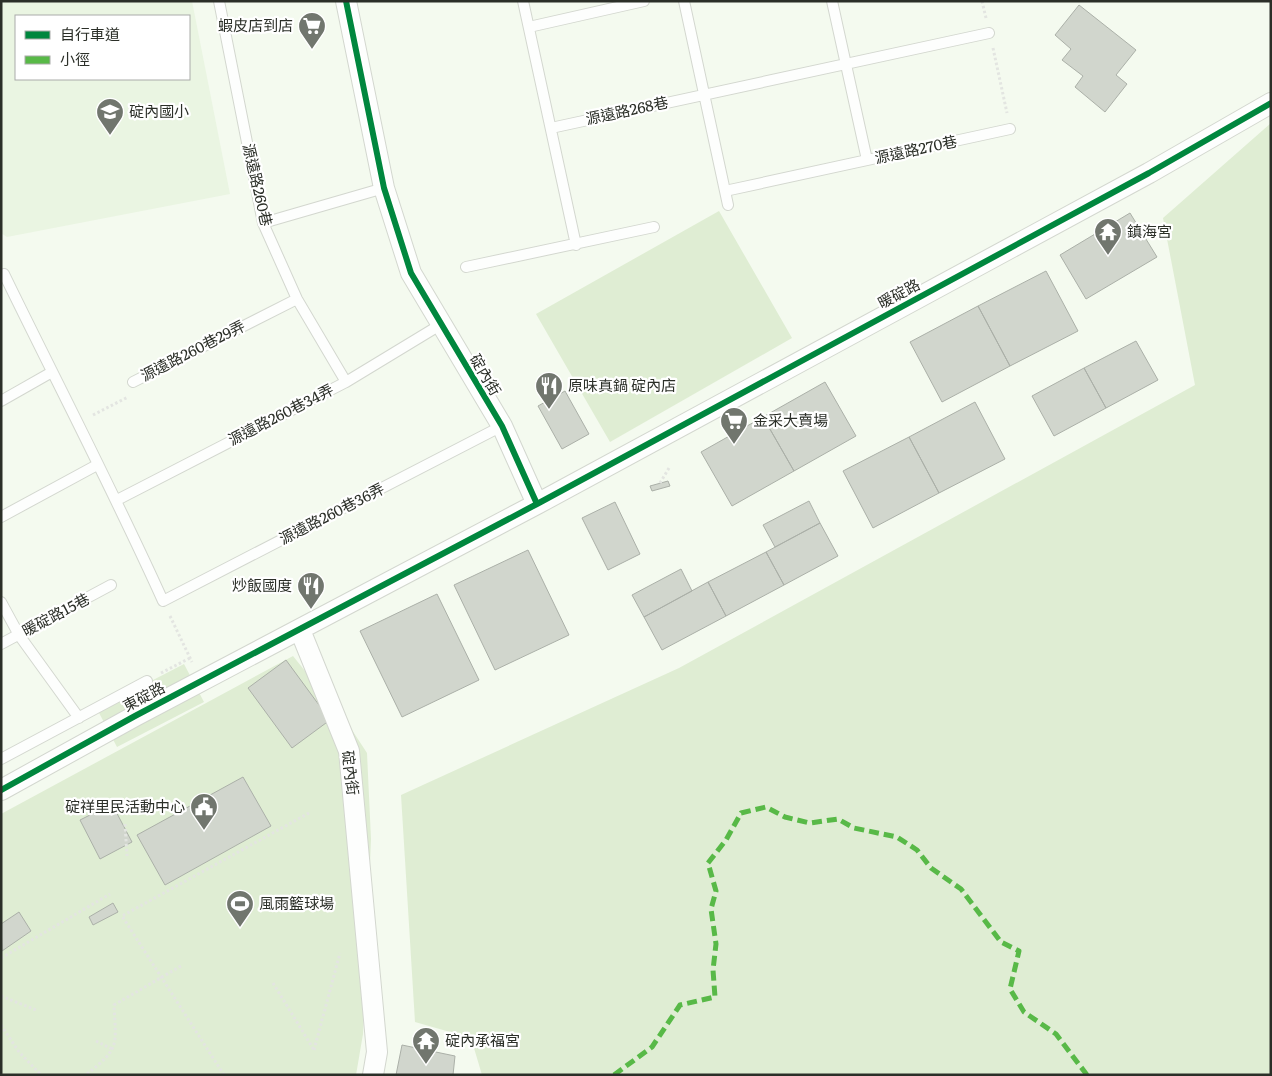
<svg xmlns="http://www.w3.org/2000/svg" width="1272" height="1076" viewBox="0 0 1272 1076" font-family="Literata,'Noto Sans TC',serif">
<rect width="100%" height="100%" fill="#f4faef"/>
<path fill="#eaf5e2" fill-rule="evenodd" d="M1,1h191l38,193 -223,43 -6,-4zM16,16h173v63h-173z"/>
<path fill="#dfedd3" d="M1271,123v952h-789l-11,-37 -56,-16 -14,-227 278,-127 516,-283 -32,-167z
M719,211l73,127 -182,104 -74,-128z
M293,656l57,71 17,26 4,86 -8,195 -7,41h-352l-3,-3v-258z
M184,664l20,38 -87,45 -20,-38z"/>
<path fill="#d1d6cd" stroke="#abb0a8" d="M1079,5l57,45 -20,25 11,9 -22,28 -30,-25 8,-11 -21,-16 9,-11 -16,-14z
M1130,213l27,44 -71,42 -26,-44z
M1046,271l32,60 -68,35 -32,-60z
M978,306l32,60 -68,36 -32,-60z
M1136,341l22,39 -52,28 -22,-40z
M1084,368l22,40 -52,28 -22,-40z
M825,382l31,54 -62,35 -31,-54z
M565,391l24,43 -27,15 -24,-43z
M975,402l30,57 -66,34 -30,-56z
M763,417l31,54 -62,35 -31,-54z
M909,437l30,56 -66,35 -30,-57z
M668,481l2,5 -18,5 -2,-5z
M809,501l11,22 -45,24 -12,-22z
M615,502l25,52 -32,16 -26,-52z
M820,523l18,33 -54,29 -18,-33z
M528,550l41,85 -74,35 -41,-85z
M766,552l18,33 -58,31 -18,-34z
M681,569l11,22 -48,26 -12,-22z
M708,582l18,34 -64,34 -18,-33z
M437,594l42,86 -77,37 -42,-86z
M286,660l44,60 -38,28 -44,-60z
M243,777l28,49 -106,59 -28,-50z
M112,804l20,38 -32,17 -20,-39z
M113,903l5,9 -25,13 -4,-8z
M19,912l12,19 -29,20 -1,-27z
M402,1045l53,11 -2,19h-57z"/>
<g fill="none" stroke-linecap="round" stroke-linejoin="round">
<defs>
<path id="lane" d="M219,1l44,222 34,76 49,83
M523,1l53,244
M684,1l44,204
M832,1l35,159
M529,27l115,-26
M551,128l438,-95
M725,191l285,-62
M263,223l121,-35
M466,267l188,-40
M1,276l3,-2c53,109 109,216 159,327l339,-175
M133,382l164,-83
M1,401l51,-29
M117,500l229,-118 94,-57
M1,517l96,-52
M1,602l18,33 60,83
M1,644l110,-59
M1,759l146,-78"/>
<path id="street" d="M346,1l38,187 27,85 91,153 35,78
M300,630l49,121 28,301 -4,23
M1,790l134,-74 402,-212 612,-331 122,-70"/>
</defs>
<use href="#lane" stroke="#d3d7cf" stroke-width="12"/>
<use href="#street" stroke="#d3d7cf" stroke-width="22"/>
<path stroke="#e3e5e1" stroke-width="3" stroke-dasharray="2.5 2.5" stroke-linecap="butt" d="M982,1l4,17
M993,48l14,65
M93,415l35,-18
M660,483l9,-15
M170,616l22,46
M161,673l29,-15
M125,824l2,32
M1,958l109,-64
M273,983l41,67
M1,996l35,14
M1,1025l18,27 22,23
M96,1041l16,8
M314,1050l26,-97
M87,1074c33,-26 29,-28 27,-69l67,-39
M224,1075l-102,-159 187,-103"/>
<use href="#lane" stroke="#fdfefd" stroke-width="10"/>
<use href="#street" stroke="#fdfefd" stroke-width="20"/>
<path stroke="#58b947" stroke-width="5" stroke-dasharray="10 5" stroke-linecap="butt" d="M614,1075l38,-28 28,-42 35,-8 -2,-27 3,-26 -5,-35 5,-18 -8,-28 18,-23 15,-27 25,-6 19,10 25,6 28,-4 16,9 43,9 20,13 14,18 30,21 40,53 18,9 -9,38 14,23 32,22 31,41"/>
<defs>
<path id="cycleway" d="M346,1l38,187 27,85 91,153 35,78
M1,790l134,-74 402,-212 612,-331 122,-70"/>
</defs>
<use href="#cycleway" stroke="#fff" stroke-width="9"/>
<use href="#cycleway" stroke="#00873e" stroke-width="6"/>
</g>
<defs>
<symbol id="supermarket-pin" viewBox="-11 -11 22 30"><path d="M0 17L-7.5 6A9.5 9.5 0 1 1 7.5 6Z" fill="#71766e" stroke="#fff"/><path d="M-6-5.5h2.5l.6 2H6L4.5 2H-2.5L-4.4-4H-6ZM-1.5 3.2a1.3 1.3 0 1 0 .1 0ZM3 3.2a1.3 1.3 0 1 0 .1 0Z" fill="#fff"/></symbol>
<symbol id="school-pin" viewBox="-11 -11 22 30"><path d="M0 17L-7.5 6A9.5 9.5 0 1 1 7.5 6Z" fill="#71766e" stroke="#fff"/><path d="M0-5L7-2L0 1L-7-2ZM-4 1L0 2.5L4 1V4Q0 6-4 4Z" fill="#fff"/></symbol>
<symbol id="temple-pin" viewBox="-11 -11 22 30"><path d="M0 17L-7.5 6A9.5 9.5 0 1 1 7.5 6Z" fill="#71766e" stroke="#fff"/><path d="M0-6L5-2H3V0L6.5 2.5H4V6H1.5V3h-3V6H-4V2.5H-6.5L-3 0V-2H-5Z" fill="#fff"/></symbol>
<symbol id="restaurant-pin" viewBox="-11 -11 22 30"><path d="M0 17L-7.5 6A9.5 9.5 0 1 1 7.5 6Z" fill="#71766e" stroke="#fff"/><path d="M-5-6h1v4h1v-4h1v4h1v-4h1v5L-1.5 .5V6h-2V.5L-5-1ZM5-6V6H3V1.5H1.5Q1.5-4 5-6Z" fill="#fff"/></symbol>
<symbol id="civic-pin" viewBox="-11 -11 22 30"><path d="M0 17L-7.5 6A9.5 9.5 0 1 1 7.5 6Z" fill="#71766e" stroke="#fff"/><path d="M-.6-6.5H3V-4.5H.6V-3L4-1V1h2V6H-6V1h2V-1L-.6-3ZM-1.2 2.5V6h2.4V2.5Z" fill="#fff"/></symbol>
<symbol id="stadium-pin" viewBox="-11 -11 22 30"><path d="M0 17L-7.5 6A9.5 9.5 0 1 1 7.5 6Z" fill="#71766e" stroke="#fff"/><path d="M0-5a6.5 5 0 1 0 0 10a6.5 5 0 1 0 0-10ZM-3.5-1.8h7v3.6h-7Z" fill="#fff"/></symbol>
</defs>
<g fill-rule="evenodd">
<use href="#supermarket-pin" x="296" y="10" width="32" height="43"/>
<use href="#school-pin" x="94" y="96" width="32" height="43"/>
<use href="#temple-pin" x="1092" y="216" width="32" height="43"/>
<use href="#restaurant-pin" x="533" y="370" width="32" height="43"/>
<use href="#supermarket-pin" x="718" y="405" width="32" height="43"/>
<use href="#restaurant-pin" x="295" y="570" width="32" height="43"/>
<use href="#civic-pin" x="188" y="791" width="32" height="43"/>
<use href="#stadium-pin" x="224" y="888" width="32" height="43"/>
<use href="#temple-pin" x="410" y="1025" width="32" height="43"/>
</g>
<g text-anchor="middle" stroke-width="4.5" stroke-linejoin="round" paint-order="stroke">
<g font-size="15" fill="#2b2f28" stroke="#fff" text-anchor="start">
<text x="293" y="31" text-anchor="end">蝦皮店到店</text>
<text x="129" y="117">碇內國小</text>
<text x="1127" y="237">鎮海宮</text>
<text x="568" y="391">原味真鍋 碇內店</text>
<text x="753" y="426">金采大賣場</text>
<text x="292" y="591" text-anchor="end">炒飯國度</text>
<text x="185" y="812" text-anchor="end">碇祥里民活動中心</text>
<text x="259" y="909">風雨籃球場</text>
<text x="445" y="1046">碇內承福宮</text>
</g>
<g font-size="15" fill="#2b2f28" stroke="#fff">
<text transform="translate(627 111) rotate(-12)" y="5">源遠路268巷</text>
<text transform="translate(916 150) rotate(-12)" y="5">源遠路270巷</text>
<text transform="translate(257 185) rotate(77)" y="5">源遠路260巷</text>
<text transform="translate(899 294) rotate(-28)" y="5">暖碇路</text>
<text transform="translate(193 351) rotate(-27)" y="5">源遠路260巷29弄</text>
<text transform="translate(485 375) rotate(59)" y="5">碇內街</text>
<text transform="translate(281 415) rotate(-27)" y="5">源遠路260巷34弄</text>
<text transform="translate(332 514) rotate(-27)" y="5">源遠路260巷36弄</text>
<text transform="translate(56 615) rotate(-28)" y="5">暖碇路15巷</text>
<text transform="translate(144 697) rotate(-28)" y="5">東碇路</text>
<text transform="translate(350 773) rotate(83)" y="5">碇內街</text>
</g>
</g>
<rect width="1272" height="1076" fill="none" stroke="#2b2f28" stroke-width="5"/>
<rect x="15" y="15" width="175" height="65" fill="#ffffff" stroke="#aaaca9"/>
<rect x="25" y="31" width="25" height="8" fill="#00873e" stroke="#aaaca9"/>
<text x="60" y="40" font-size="15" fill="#2b2f28">自行車道</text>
<rect x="25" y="56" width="25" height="8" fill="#58b947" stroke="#aaaca9"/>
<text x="60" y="65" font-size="15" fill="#2b2f28">小徑</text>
</svg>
